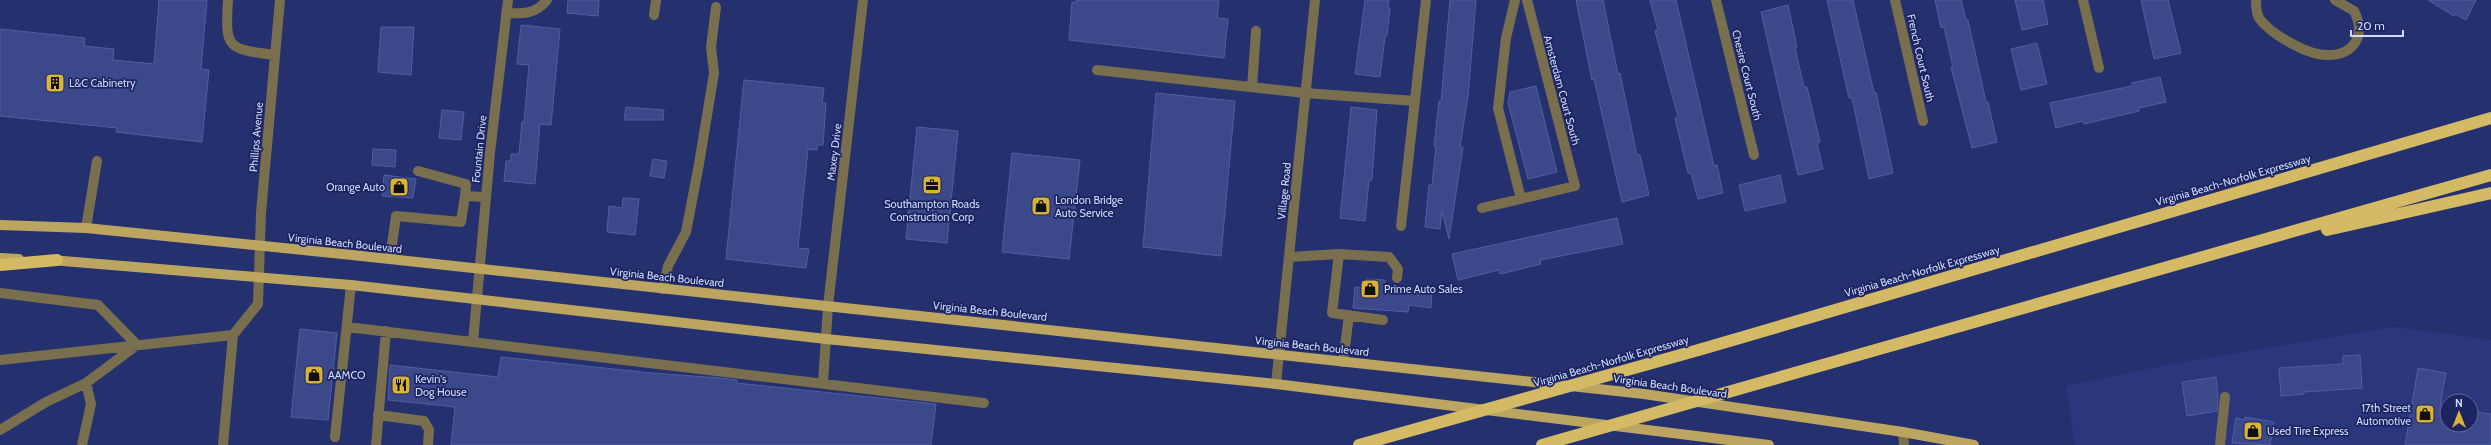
<svg xmlns="http://www.w3.org/2000/svg" width="2491" height="445" viewBox="0 0 2491 445" font-family="Cabin,sans-serif">
<rect width="100%" height="100%" fill="#25306e"/>
<path fill="#2b377d" fill-rule="evenodd" d="M2394,327l97,13v105h-416l-9,-59 101,-21zM2447,401h24v24h-24z"/>
<path fill="#3b498a" stroke="#4f5fa2" d="M159,0h48l-6,69 8,1 -7,72 -86,-10 1,-4 -117,-12v-87l85,9 -1,8 30,3 -1,11 41,4z
M568,0h31l-1,16 -31,-3z
M1076,0h143l-2,18 11,1 -4,39 -155,-18 3,-38 4,1z
M1365,0h24l-1,8h2l-3,28h-2l-5,41 -25,-3z
M1450,0h26l-8,96 -8,51h3l-14,92 -7,-28 -2,18 -15,-2 4,-42h3l4,-39h-2l5,-45 2,1z
M1576,0h27l15,74 2,-1 17,82h3l9,40 -27,7 -28,-123 -2,1z
M1650,0h26l38,166 3,-1 6,28 -25,6 -7,-26h-3l-13,-55 3,-1 -23,-86 3,-1z
M1827,0h26l21,93 2,-1 17,81 -24,6 -17,-81h-3z
M1935,0h26l5,20h2l18,82h2l9,40 -25,6 -21,-81h2l-9,-40 -3,1z
M2015,0h28l5,24 -26,6z
M2141,0h27l13,53 -27,6z
M2428,0h48l-10,20 -11,-6 -1,2z
M1788,5l9,42 -2,1 9,39h3l13,55 -3,1 6,26 -25,6 -37,-163z
M521,25l39,4 -9,96 -11,-1 -5,60 -31,-3 2,-20h5v-7h8l3,-32h2l5,-57 -12,-1z
M381,27h33l-3,48 -33,-3z
M2037,43l10,41 -26,6 -10,-41z
M2160,77l6,25 -27,6v3l-55,13 -1,-3 -27,7 -6,-25 82,-17v-3z
M744,80l80,8 -2,15h4l-3,42h-6v5l-9,-1 -10,99 11,1 -3,19 -80,-9z
M1536,86l21,86 -29,7 -20,-76 2,-11z
M1156,93l79,8 -14,155 -78,-9z
M626,107l38,3 -1,10h-39z
M1351,107l26,3 -5,70h-3l-4,41 -25,-3z
M442,110l22,2 -3,28 -22,-2z
M917,127l41,4 -11,112 -41,-4z
M373,149l23,1 -1,17 -23,-2z
M1012,153l68,7 -11,99 -67,-7z
M653,159l14,2 -3,17 -14,-2z
M384,175l32,4 -3,19 -31,-2z
M1780,175l6,27 -41,9 -6,-26z
M623,198l16,1 -4,36 -28,-3 2,-26 13,2z
M1617,218l6,26 -83,16 1,4 -41,10 -1,-4 -41,10 -6,-26z
M1366,279l19,1v5l47,7 -1,16 -22,-3 -1,7 -55,-4 2,-21 10,1z
M300,329l37,4 -9,87 -37,-3z
M2360,355l2,33 -58,4v2l-23,2 -2,-28 64,-4v-8z
M501,357l151,16 68,5 17,2v3l199,21 -5,41h-480l4,-38 -67,-7 2,-35 108,12z
M2418,368l28,5 -6,33 7,1v18h24v-5l4,1 1,-9 15,2v31h-86z
M2216,377l2,21 -1,13 -30,5 -5,-34z
M2245,417l29,5 -4,23 -38,-2 4,-25 8,2z"/>
<g fill="none" stroke-linecap="round" stroke-linejoin="round">
<path stroke="#796f4e" stroke-width="10" d="M228,0c-3,49 -1,49 47,55
M1515,0l-9,38 -8,70 23,91
M1716,0l38,155
M1895,0l28,121
M2083,0l16,68
M2256,0c0,6 0,12 3,18 11,16 50,38 69,37 27,0 38,-21 26,-44l-19,-11
M506,13c17,1 30,1 41,-13
M654,15l2,-15
M1097,70l208,23 110,8
M1252,87l4,-56
M418,171l48,13 -1,12
M1482,208l93,-22 -48,-186
M1401,226l25,-226
M86,228l11,-67
M1339,254l-7,59 51,7
M1289,257l50,-3 50,3 9,12 -1,9
M390,259l6,-43 65,6 4,-26 21,1
M663,289l5,-23 18,-34 13,-68 15,-91 -3,-26 5,-40
M0,293l98,12 39,40 -51,38 -40,19 -46,28
M347,327l637,76
M473,342l17,-189 18,-153
M0,360l233,-25 25,-31 3,-91 19,-213
M1343,362l6,-47
M823,383l5,-77 35,-306
M1276,384l39,-384
M378,415l46,6 5,9 -1,15
M1903,432l1,13
M335,437l16,-152
M82,445l9,-41 -5,-21
M223,445l10,-110
M376,445l10,-114
M2220,445l5,-48"/>
<path stroke="#bba560" stroke-width="10" d="M0,225l86,3 266,27 1292,139 259,38 71,13
M0,258l19,1
M51,260l300,25 475,54 450,45 493,61"/>
<path stroke="#d5ba66" stroke-width="12" d="M2327,230l164,-37
M0,265l57,-5
M1359,445l343,-96 789,-231
M1542,445l949,-270"/>
</g>
<defs>
<symbol id="building-square" viewBox="-11 -11 22 22"><rect x="-9" y="-9" width="18" height="18" rx="4" fill="#d8b434" stroke="#1c2462"/><path d="M-4-6H4V6H1V3H-1V6H-4ZM-2.5-4.3h1.7v1.8h-1.7ZM.8-4.3h1.7v1.8H.8ZM-2.5-1h1.7V.8h-1.7ZM.8-1h1.7V.8H.8Z" fill="#111"/></symbol>
<symbol id="office-square" viewBox="-11 -11 22 22"><rect x="-9" y="-9" width="18" height="18" rx="4" fill="#d8b434" stroke="#1c2462"/><path d="M-6-3h4V-5.5h4V-3h4V5H-6ZM-1-4.5V-3h2v-1.5ZM-6 0V1H6V0Z" fill="#111"/></symbol>
<symbol id="shop-square" viewBox="-11 -11 22 22"><rect x="-9" y="-9" width="18" height="18" rx="4" fill="#d8b434" stroke="#1c2462"/><path d="M-5-2.5h2.3a2.7 3.5 0 0 1 5.4 0H5L5.5 6h-11ZM-1.5-2.5h3a1.5 2.3 0 0 0-3 0Z" fill="#111"/></symbol>
<symbol id="restaurant-square" viewBox="-11 -11 22 22"><rect x="-9" y="-9" width="18" height="18" rx="4" fill="#d8b434" stroke="#1c2462"/><path d="M-5-6h1v4h1v-4h1v4h1v-4h1v5L-1.5 .5V6h-2V.5L-5-1ZM5-6V6H3V1.5H1.5Q1.5-4 5-6Z" fill="#111"/></symbol>
</defs>
<g fill-rule="evenodd">
<use href="#building-square" x="44" y="72" width="22" height="22"/>
<use href="#office-square" x="921" y="174" width="22" height="22"/>
<use href="#shop-square" x="388" y="176" width="22" height="22"/>
<use href="#shop-square" x="1030" y="195" width="22" height="22"/>
<use href="#shop-square" x="1359" y="278" width="22" height="22"/>
<use href="#shop-square" x="303" y="364" width="22" height="22"/>
<use href="#restaurant-square" x="390" y="374" width="22" height="22"/>
<use href="#shop-square" x="2414" y="403" width="22" height="22"/>
<use href="#shop-square" x="2242" y="420" width="22" height="22"/>
</g>
<g text-anchor="middle" stroke-width="3.5" stroke-linejoin="round" paint-order="stroke">
<g font-size="11" fill="#d1dbf9" stroke="#1c2462">
<text transform="translate(1921 58) rotate(77)" y="4">French Court South</text>
<text transform="translate(1747 75) rotate(76)" y="4">Chesire Court South</text>
<text transform="translate(1562 90) rotate(75)" y="4">Amsterdam Court South</text>
<text transform="translate(256 137) rotate(-85)" y="4">Phillips Avenue</text>
<text transform="translate(479 149) rotate(-84)" y="4">Fountain Drive</text>
<text transform="translate(834 152) rotate(-83)" y="4">Maxey Drive</text>
<text transform="translate(2233 180) rotate(-16)" y="4">Virginia Beach-Norfolk Expressway</text>
<text transform="translate(1284 191) rotate(-84)" y="4">Village Road</text>
<text transform="translate(345 243) rotate(6)" y="4">Virginia Beach Boulevard</text>
<text transform="translate(1922 271) rotate(-16)" y="4">Virginia Beach-Norfolk Expressway</text>
<text transform="translate(667 277) rotate(6)" y="4">Virginia Beach Boulevard</text>
<text transform="translate(990 311) rotate(6)" y="4">Virginia Beach Boulevard</text>
<text transform="translate(1312 346) rotate(6)" y="4">Virginia Beach Boulevard</text>
<text transform="translate(1611 361) rotate(-16)" y="4">Virginia Beach-Norfolk Expressway</text>
<text transform="translate(1670 386) rotate(8)" y="4">Virginia Beach Boulevard</text>
</g>
<g font-size="11" fill="#d1dbf9" stroke="#1c2462" text-anchor="start">
<text x="69" y="87">L&amp;C Cabinetry</text>
<text x="385" y="191" text-anchor="end">Orange Auto</text>
<text x="1055" y="204">London Bridge<tspan x="1055" dy="13">Auto Service</tspan></text>
<text x="932" y="208" text-anchor="middle">Southampton Roads<tspan x="932" dy="13">Construction Corp</tspan></text>
<text x="1384" y="293">Prime Auto Sales</text>
<text x="328" y="379">AAMCO</text>
<text x="415" y="383">Kevin's<tspan x="415" dy="13">Dog House</tspan></text>
<text x="2411" y="412" text-anchor="end">17th Street<tspan x="2411" dy="13">Automotive</tspan></text>
<text x="2267" y="435">Used Tire Express</text>
</g>
</g>
<g transform="translate(2459 413)"><circle r="19" fill="#1c2462" stroke="#646d9e"/>
<path d="M0-3L7 15L0 10L-7 15Z" fill="#d8b434"/>
<text y="-6" font-size="11" font-weight="bold" text-anchor="middle" fill="#d1dbf9">N</text>
</g>
<path d="M2351 30v6h52v-6" fill="none" stroke="#d1dbf9" stroke-width="2"/>
<text x="2357" y="30" font-size="12" fill="#d1dbf9" stroke="#1c2462" stroke-width="3" paint-order="stroke">20 m</text>
</svg>
